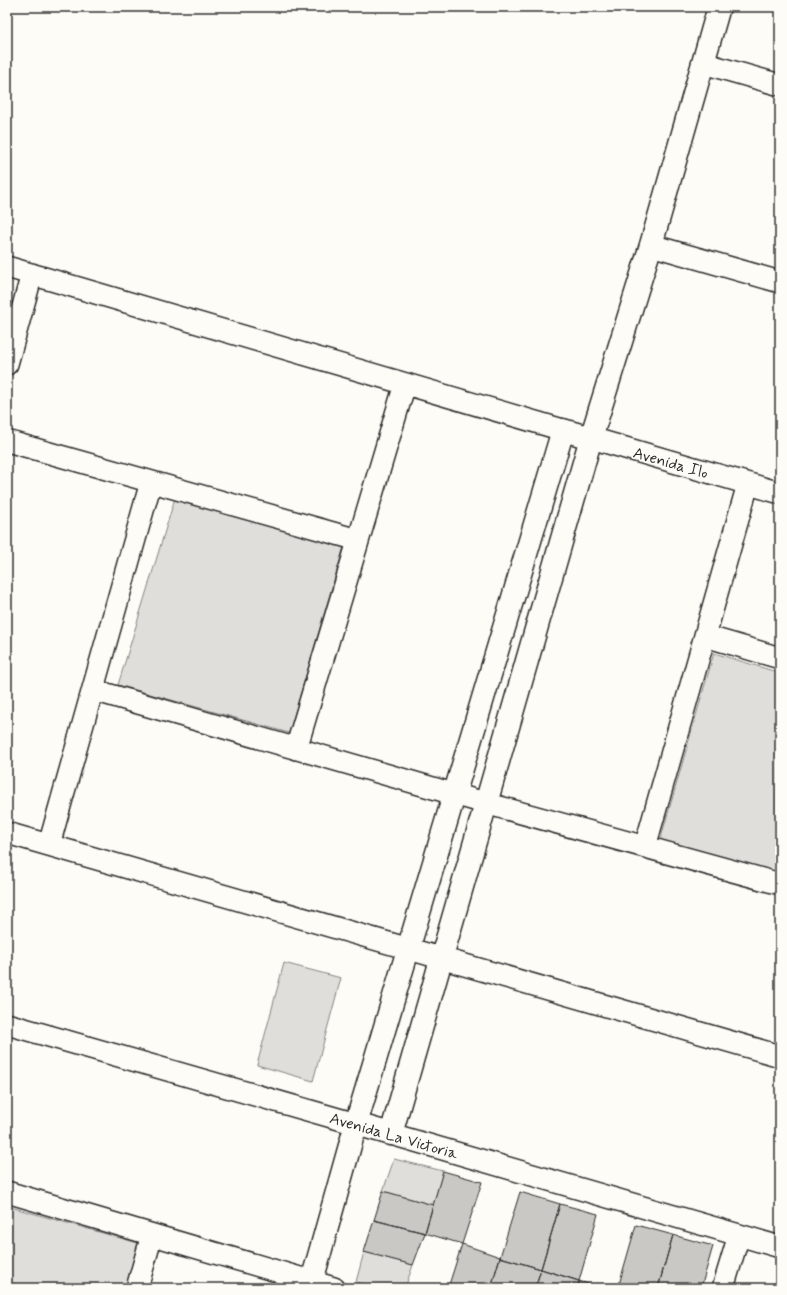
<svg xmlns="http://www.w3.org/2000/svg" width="787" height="1295" viewBox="0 0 787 1295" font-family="Mynerve,sans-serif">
<rect width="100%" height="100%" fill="#fdfcf7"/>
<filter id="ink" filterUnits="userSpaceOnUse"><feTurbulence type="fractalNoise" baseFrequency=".025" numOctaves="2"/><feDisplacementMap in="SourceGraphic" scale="8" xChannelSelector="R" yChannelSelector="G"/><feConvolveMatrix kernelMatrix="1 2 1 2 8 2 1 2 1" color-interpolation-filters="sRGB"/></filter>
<g filter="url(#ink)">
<path fill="#dfdeda" stroke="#858482" d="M175,498l169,48 -55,187 -171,-48z
M714,653l66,20v201l-120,-33z
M284,963l57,15 -28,103 -56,-16z
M394,1159l49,12 -10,34 -50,-14z
M7,1206l131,37 -12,45h-119z
M364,1252l49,13 -8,23h-26l-23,-6z"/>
<path fill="#c9c8c4" stroke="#2b2b2b" d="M443,1171l39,11 -20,62 -37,-11z
M383,1191l50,14 -8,28 -51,-13z
M520,1192l40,12 -19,65 -41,-12z
M560,1204l38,10 -19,67 -38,-12z
M374,1220l51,13 -12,32 -49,-13z
M636,1225l37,10 -15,53h-40z
M673,1235l40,11 -12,42h-43z
M462,1244l38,13 -9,31h-43z
M500,1257l41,12 -6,19h-44z
M541,1269l38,12 -1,7h-43z
M579,1281l22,7h-23z"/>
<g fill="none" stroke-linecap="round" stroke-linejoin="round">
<defs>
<path id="street" d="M703,63l77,22
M651,245l129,37
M7,267l556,163
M7,364l25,-90
M591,438l189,55
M7,441l351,99
M705,636l75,22
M93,690l392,113 295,81
M296,749l109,-365
M7,833l773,223
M49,845l102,-363
M645,847l103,-363
M7,1024l349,100
M391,1134l389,113
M7,1192l327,96
M137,1288l15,-53
M723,1288l16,-53"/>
<path id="secondary" d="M356,1124l35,10 200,-696 60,-193 68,-238
M310,1288l46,-164 207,-694 28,8"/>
</defs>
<use href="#street" stroke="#2b2b2b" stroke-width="24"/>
<use href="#secondary" stroke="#2b2b2b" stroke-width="25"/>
<use href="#street" stroke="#fdfcf7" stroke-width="21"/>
<use href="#secondary" stroke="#fdfcf7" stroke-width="22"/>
</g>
</g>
<g text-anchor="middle" stroke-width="3" stroke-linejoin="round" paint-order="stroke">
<g font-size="16" fill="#2b2b2b" stroke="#fdfcf7">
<text transform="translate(671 462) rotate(16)" y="6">Avenida Ilo</text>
<text transform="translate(394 1135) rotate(16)" y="6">Avenida La Victoria</text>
</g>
</g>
<rect width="787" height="1295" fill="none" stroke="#fdfcf7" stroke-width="24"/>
<rect x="12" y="12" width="763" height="1271" fill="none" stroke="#2b2b2b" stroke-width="1.5" filter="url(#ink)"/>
</svg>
